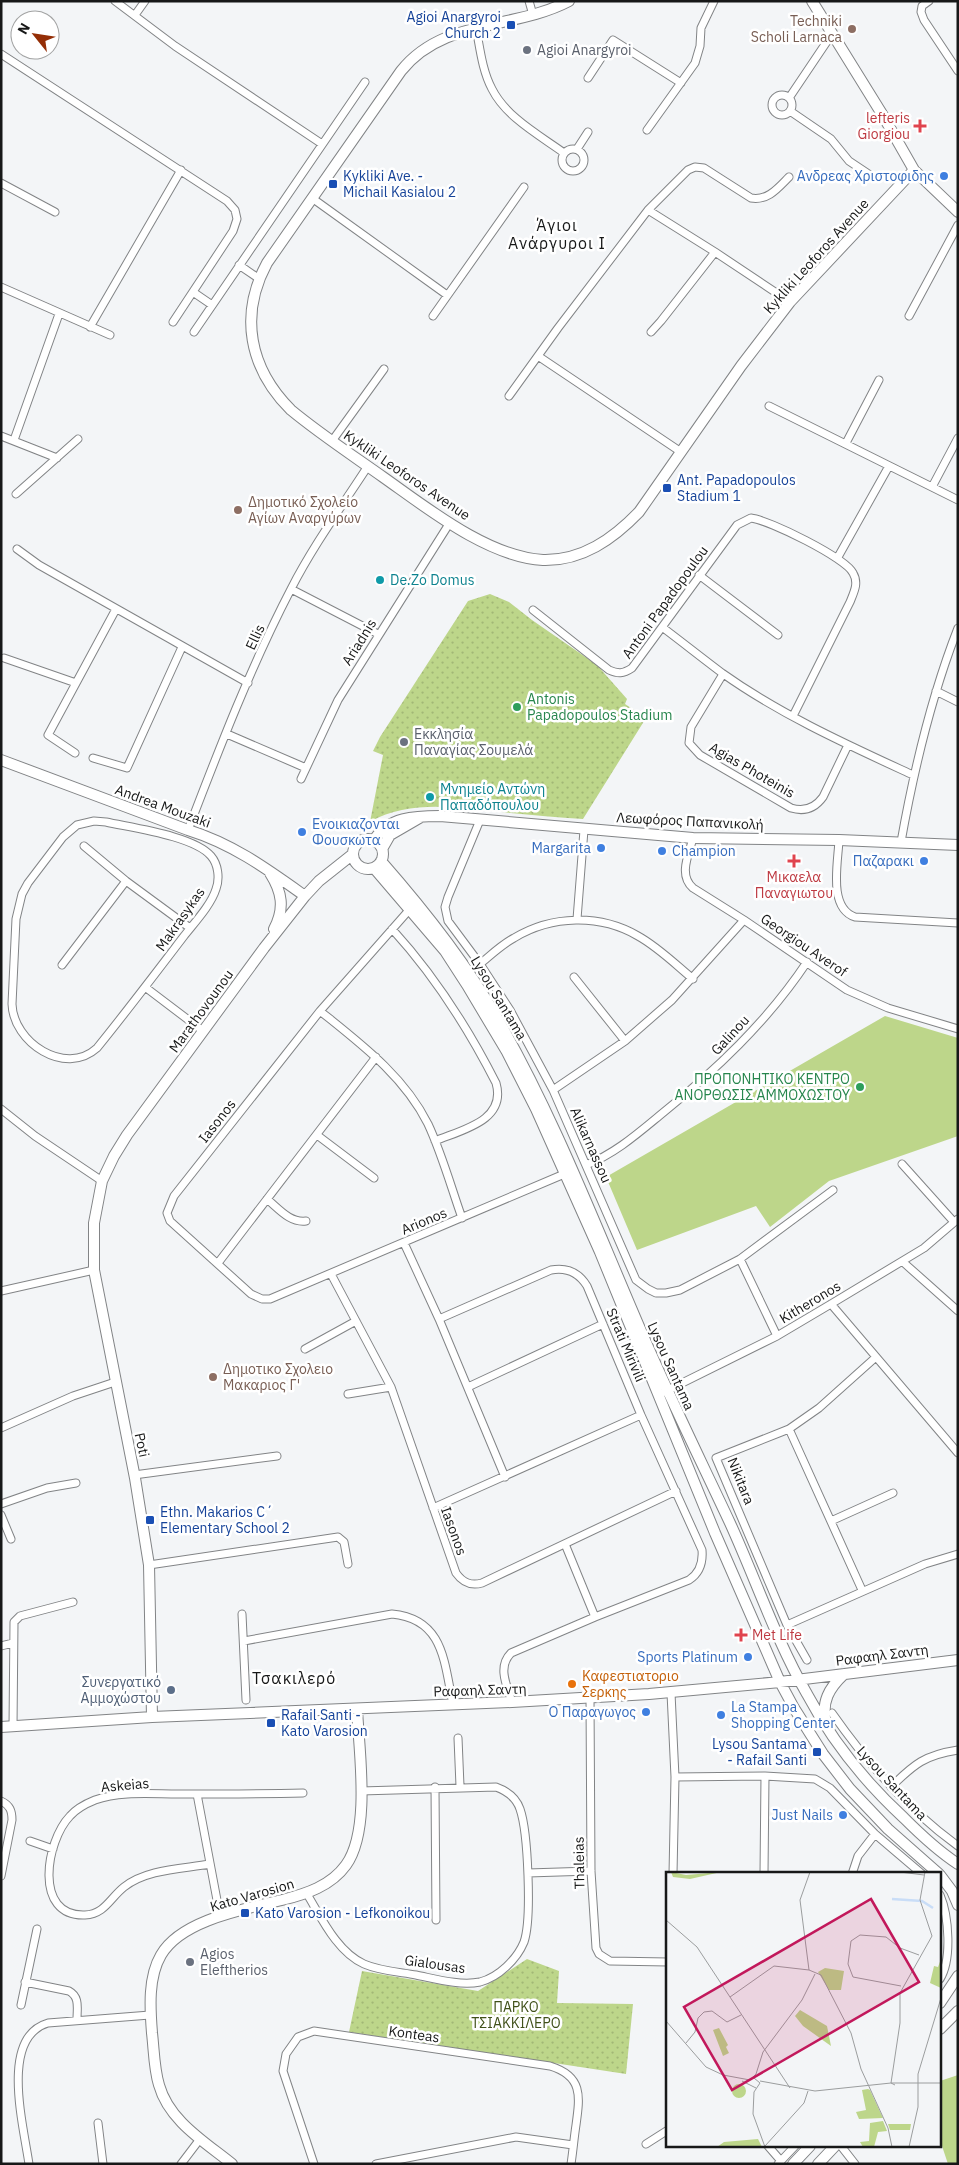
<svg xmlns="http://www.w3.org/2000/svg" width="959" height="2165" viewBox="0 0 959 2165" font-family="'IBM Plex Sans',sans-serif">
<defs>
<pattern id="park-dots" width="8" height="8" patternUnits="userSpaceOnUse" patternTransform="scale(1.25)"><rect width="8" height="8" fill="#bdd68a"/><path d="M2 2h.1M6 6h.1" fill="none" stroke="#a2b776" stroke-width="1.8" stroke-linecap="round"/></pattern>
</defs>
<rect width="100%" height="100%" fill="#f3f5f7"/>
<path fill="#bdd68a" d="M885,1016l73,22v98l-129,45 -59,46 -14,-21 -119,44 -31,-73z
M958,2075v89h-10l-8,-24v-59z"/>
<path fill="url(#park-dots)" d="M490,594l19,8 23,18 65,45 30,34 -2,5 21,14 -63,101c-27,-2 -54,-4 -81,-7 -44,-4 -92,-13 -132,10l13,-67 -10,-4 7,-14 88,-136z
M527,1959l32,12 -2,32 76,1 -7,70 -277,-42 13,-61 116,20z"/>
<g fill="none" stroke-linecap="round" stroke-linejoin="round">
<defs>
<path id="street" d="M115,1l60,45 147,98
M529,1l4,14
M929,1l-7,5 -1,6 3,8 34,51
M135,15l10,-14
M476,28c4,20 6,42 16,61 14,28 47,46 72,64
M1,54l226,147 8,9 2,9 -4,12 -60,91
M588,78l25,-38 68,43
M772 105a10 10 0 1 1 20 0a10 10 0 1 1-20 0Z
M789,98l43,-64
M790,111l41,28 18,22 21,14
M647,130l48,-67 5,-17 1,-18 13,-27
M562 160a11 11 0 1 1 22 0a11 11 0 1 1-22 0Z
M577,149l11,-17
M1,183l54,29
M312,198l135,97
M648,210l67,42 75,50
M239,265l19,13
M1,287l109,48
M193,292l19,13
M433,316l91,-129
M909,316l49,-91
M90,327l91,-157
M194,332l171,-250
M651,332l10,-11 54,-69
M538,356l143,96
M509,396l49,-68 90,-118 40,-40 7,-3 9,1 47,30c17,3 27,-10 38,-21
M769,406l189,94
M1,436l56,22
M14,440l45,-126
M332,441l52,-72
M846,443l33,-63
M932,487l26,-49
M16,494l62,-55
M17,549l22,16 209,118
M838,557l51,-91
M699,575l79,60
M291,589l87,45
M533,610l76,60c9,4 14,4 23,-2l105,-143 14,-7c18,2 95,40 102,55 6,10 1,19 -3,29l-57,114
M662,627c20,15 40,31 60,46 59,42 126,72 191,102
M4,658l72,25
M723,674l-32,53 -2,16 11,12 91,53c13,4 24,0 32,-11l25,-52
M936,691l22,11
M227,734l79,34
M75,753l-27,-18 68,-126
M93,758l34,10 55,-121
M301,779l37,-79 111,-176
M480,820l-32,77 -3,10 3,14 32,43 30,46 43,80 83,190 12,9 8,4h10l14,-3 60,-31 93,-69
M94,821l12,1c27,6 88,14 105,34 7,8 9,22 5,33 -5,16 -21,33 -32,47 -29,38 -57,75 -87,112 -32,29 -84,-6 -85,-44l4,-85 6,-25 6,-11 35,-46 14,-12z
M188,830c31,-81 63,-164 103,-241 22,-43 51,-83 77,-123
M693,838c-4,16 -15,37 0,50l51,32 103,70 41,18 70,21
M839,840c-1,23 -11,68 16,77l103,6
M901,842c13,-73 30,-145 57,-214
M84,846l42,35 64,47
M410,909l-90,102 -146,185 -7,17 3,8 81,73 11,5h8l299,-127
M577,919l7,-89
M392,929c42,46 76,99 104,154 11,38 -35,47 -61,58
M480,964c11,-9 21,-19 34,-26 38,-23 86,-24 124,-2 20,11 37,28 55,43
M62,965l64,-84
M574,977l51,64
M145,987l58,44
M320,1011c41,33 84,65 108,113 14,30 23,63 34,94
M553,1090l72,-49 47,-41 72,-80
M1,1109l34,27 67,45
M317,1135l57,43
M902,1164l52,58
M586,1165c28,-11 50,-30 73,-49 56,-45 108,-94 148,-154
M267,1199c12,10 23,24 39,22
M404,1243l35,76 66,158
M740,1259l37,77
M903,1262l55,49
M218,1263l158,-206
M331,1274l60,113 65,186c7,10 15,13 26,10l194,-92
M1,1291l93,-21
M831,1304l127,149
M439,1319l112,-49c16,-3 28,3 36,16l54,129 61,135c1,12 -2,23 -13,30l-94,37 -84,36c-14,14 -4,33 1,49
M305,1349l51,-28
M468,1387l135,-63
M664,1392l113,-56 54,-32 93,-56 34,-29
M348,1394l43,-7
M1,1428l72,-32 42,-14
M789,1429l73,161
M134,1475l143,-19
M1,1504l46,-16 29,-5
M433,1508l208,-93
M1,1515l10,24
M831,1521l62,-28
M565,1544l30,73
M149,1565l189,-28 6,5 4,22
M242,1614l4,86
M787,1625l138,-61 33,-10
M244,1641l148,-27c52,5 52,48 61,90
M1,1646l12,-3
M807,1660l-20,-35 -71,-167 73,-29 30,-21 57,-51
M671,1693l4,84 -2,97
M590,1698l1,173 5,77 3,6 11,7 58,1
M832,1713c35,50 76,97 126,133
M13,1727l1,-105 6,-6 53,-14
M458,1738l2,48
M675,1777l90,-1 50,3 15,9 45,46 47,40
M435,1787l1,133
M891,1787c23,-23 34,-32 67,-37
M197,1794l23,122
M1,1801c9,4 11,10 11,19l-11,56
M30,1841l23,8
M210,1864c-28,5 -63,5 -86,23 -14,11 -19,27 -39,28 -52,2 -39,-74 -15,-99 7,-8 15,-12 25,-16 25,-9 56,-6 83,-6 42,0 83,0 125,-1
M528,1873l63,-2
M764,1874l1,-98
M852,1874l6,-18 17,-22
M307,1894c14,23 30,58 57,70 16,7 35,8 52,11 20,4 44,11 64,7 19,-5 37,-23 44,-40 8,-23 4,-110 -4,-133 -4,-12 -13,-18 -24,-22l-135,4
M940,1895c9,21 12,65 0,84
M25,1982l44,9c11,6 8,17 8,28
M21,2005l16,-76
M98,2123l5,41
M646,2144l22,-14
M768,2146l13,15
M841,2146l14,18
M29,2164c-6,-41 -29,-127 19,-141l102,-8
M181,2164l19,-25
M314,2164l-31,-93 3,-17 12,-17 16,-6 236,35c33,10 30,30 26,59 -2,13 -3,26 -5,39
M376,2164l140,-27 57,8
M778,2164l17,-18"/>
<path id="secondary" d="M569,1c-55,29 -126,17 -168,70l-134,192c-28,52 -18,105 24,147 29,24 61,45 92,67 44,31 105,80 160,83 39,1 70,-21 96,-48l102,-146 49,-64 124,-132
M812,1l70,113 32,56 44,42
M1,760l187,70c45,14 79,39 117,66
M353 854a15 15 0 1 1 30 0a15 15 0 1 1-30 0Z
M374,840c15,-23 40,-24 66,-24l253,22 146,2 119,5
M382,849l8,-14 31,-18
M381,861c43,49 83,99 115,155 57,98 100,211 145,315 28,65 59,128 89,192 26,57 46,117 77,171 25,47 58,88 97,124 17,17 34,33 54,46
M374,868l71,83 22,34 40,67 29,57 64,143 115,281 65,149 14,26 29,46 27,35 38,40 51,45
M270,873c12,19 15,35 4,56
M152,1717l-3,-152 -14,-87 -41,-208v-47l8,-42 12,-25 13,-21 137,-187 41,-52 14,-15 34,-27
M826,1723c-5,-21 3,-35 18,-49
M1,1727l151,-10 360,-15 137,-8 131,-12 178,-22
M940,1875l12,16 6,14
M940,2003l18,-27
M940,2029l18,-18
M232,2164c-27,-22 -63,-43 -73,-79 -5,-16 -5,-35 -7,-52 -2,-25 -4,-56 9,-78 20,-35 84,-46 121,-55 24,-6 49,-14 64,-35 25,-35 13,-114 11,-156
M793,2164l17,-18
M818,2164l17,-18"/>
</defs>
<use href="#street" stroke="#828486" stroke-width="9"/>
<use href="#secondary" stroke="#828486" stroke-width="12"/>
<use href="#street" stroke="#fff" stroke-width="7"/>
<use href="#secondary" stroke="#fff" stroke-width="10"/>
</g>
<g fill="#1a4fb4" stroke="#fff" stroke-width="2">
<rect x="506" y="20" width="10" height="10" rx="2.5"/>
<rect x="328" y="179" width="10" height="10" rx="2.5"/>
<rect x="662" y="483" width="10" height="10" rx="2.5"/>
<rect x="145" y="1515" width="10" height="10" rx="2.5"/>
<rect x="266" y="1718" width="10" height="10" rx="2.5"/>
<rect x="812" y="1747" width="10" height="10" rx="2.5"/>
<rect x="240" y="1908" width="10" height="10" rx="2.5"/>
</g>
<g fill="#8d6e63" stroke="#fff" stroke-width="2">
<circle cx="852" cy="29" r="5"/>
<circle cx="238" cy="510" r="5"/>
<circle cx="213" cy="1377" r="5"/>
</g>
<g fill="#6b7280" stroke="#fff" stroke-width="2">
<circle cx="527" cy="50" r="5"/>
<circle cx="404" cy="742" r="5"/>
<circle cx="190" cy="1962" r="5"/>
</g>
<g fill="#e0444e" stroke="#fff" stroke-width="2">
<path d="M917.5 118.5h5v5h5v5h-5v5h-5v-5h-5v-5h5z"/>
<path d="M791.5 853.5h5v5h5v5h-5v5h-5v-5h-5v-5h5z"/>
<path d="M738.5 1627.5h5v5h5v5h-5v5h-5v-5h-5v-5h5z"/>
</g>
<g fill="#3f7fe0" stroke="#fff" stroke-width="2">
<circle cx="944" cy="176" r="5"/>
<circle cx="302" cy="832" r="5"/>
<circle cx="601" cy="848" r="5"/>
<circle cx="662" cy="851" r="5"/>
<circle cx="924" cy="861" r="5"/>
<circle cx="748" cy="1657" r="5"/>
<circle cx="646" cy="1712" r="5"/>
<circle cx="721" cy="1715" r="5"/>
<circle cx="843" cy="1815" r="5"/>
</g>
<g fill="#0f9aa8" stroke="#fff" stroke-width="2">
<circle cx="380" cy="580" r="5"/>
<circle cx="430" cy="797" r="5"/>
</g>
<g fill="#2e9e5b" stroke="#fff" stroke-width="2">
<circle cx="517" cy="707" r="5"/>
<circle cx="860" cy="1087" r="5"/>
</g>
<circle fill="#e8710a" stroke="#fff" stroke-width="2" cx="572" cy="1684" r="5"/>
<circle fill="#5c6f8a" stroke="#fff" stroke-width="2" cx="171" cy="1690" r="5"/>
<g text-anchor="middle" stroke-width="5" stroke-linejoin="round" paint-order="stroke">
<g font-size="14" fill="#164399" stroke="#fff" text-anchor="start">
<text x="501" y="22" text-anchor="end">Agioi Anargyroi<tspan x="501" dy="16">Church 2</tspan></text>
<text x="343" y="181">Kykliki Ave. -<tspan x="343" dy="16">Michail Kasialou 2</tspan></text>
<text x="677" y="485">Ant. Papadopoulos<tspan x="677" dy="16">Stadium 1</tspan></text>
<text x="160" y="1517">Ethn. Makarios C´<tspan x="160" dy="16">Elementary School 2</tspan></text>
<text x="281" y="1720">Rafail Santi -<tspan x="281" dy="16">Kato Varosion</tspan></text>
<text x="807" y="1749" text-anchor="end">Lysou Santama<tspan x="807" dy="16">- Rafail Santi</tspan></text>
<text x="255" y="1918">Kato Varosion - Lefkonoikou</text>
</g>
<g font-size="14" fill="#785e54" stroke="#fff" text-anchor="start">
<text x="842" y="26" text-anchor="end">Techniki<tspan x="842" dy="16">Scholi Larnaca</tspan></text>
<text x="248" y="507">Δημοτικό Σχολείο<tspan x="248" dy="16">Αγίων Αναργύρων</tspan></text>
<text x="223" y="1374">Δημοτικο Σχολειο<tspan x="223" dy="16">Μακαριος Γ'</tspan></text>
</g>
<g font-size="14" fill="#5b616d" stroke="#fff" text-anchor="start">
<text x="537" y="55">Agioi Anargyroi</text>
<text x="414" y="739">Εκκλησία<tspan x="414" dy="16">Παναγίας Σουμελά</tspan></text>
<text x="200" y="1959">Agios<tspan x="200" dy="16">Eleftherios</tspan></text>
</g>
<g font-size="14" fill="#be3a42" stroke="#fff" text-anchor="end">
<text x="910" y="123">lefteris<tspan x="910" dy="16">Giorgiou</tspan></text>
<text x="794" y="882" text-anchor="middle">Μικαελα<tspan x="794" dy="16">Παναγιωτου</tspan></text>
<text x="752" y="1640" text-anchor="start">Met Life</text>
</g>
<g font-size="14" fill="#366cbe" stroke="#fff" text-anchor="end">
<text x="934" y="181">Ανδρεας Χριστοφιδης</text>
<text x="312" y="829" text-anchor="start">Ενοικιαζονται<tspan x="312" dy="16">Φουσκωτα</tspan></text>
<text x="591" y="853">Margarita</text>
<text x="672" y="856" text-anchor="start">Champion</text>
<text x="914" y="866">Παζαρακι</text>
<text x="738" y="1662">Sports Platinum</text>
<text x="731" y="1712" text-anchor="start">La Stampa<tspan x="731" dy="16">Shopping Center</tspan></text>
<text x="636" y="1717">Ο Παραγωγος</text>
<text x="833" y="1820">Just Nails</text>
</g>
<g font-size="14" fill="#171818" stroke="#fff">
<text transform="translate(816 256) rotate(-48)" y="5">Kykliki Leoforos Avenue</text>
<text transform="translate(407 475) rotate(34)" y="5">Kykliki Leoforos Avenue</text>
<text transform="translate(665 602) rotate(-54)" y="5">Antoni Papadopoulou</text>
<text transform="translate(255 637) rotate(-65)" y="5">Ellis</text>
<text transform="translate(359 642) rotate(-58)" y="5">Ariadnis</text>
<text transform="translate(752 770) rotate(30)" y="5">Agias Photeinis</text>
<text transform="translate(163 806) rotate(20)" y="5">Andrea Mouzaki</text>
<text transform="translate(690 821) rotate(3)" y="5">Λεωφόρος Παπανικολή</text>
<text transform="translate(180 919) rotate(-55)" y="5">Makrasykas</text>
<text transform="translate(804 945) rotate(34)" y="5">Georgiou Averof</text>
<text transform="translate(499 998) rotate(59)" y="5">Lysou Santama</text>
<text transform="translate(201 1011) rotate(-54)" y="5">Marathovounou</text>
<text transform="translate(730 1035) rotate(-47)" y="5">Galinou</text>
<text transform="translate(217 1121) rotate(-52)" y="5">Iasonos</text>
<text transform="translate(591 1145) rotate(66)" y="5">Alikarnassou</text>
<text transform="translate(424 1221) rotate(-23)" y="5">Arionos</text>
<text transform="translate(810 1302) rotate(-31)" y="5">Kitheronos</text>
<text transform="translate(626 1345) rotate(67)" y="5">Strati Mirivili</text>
<text transform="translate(671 1366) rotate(66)" y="5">Lysou Santama</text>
<text transform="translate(142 1445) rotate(78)" y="5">Poti</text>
<text transform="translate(741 1481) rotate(68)" y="5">Nikitara</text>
<text transform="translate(454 1531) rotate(70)" y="5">Iasonos</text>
<text transform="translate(882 1655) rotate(-7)" y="5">Ραφαηλ Σαντη</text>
<text transform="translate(480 1690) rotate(-2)" y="5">Ραφαηλ Σαντη</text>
<text transform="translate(892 1783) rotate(47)" y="5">Lysou Santama</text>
<text transform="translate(125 1785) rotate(-5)" y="5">Askeias</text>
<text transform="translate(579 1863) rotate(-91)" y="5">Thaleias</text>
<text transform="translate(252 1895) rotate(-16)" y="5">Kato Varosion</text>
<text transform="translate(435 1964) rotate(8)" y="5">Gialousas</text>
<text transform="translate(414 2034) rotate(8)" y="5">Konteas</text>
</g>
<g font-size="14" fill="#0d838f" stroke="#fff" text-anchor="start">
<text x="390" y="585">De.Zo Domus</text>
<text x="440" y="794">Μνημείο Αντώνη<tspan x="440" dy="16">Παπαδόπουλου</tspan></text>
</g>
<g font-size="14" fill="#27864d" stroke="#fff" text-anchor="start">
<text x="527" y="704">Antonis<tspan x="527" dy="16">Papadopoulos Stadium</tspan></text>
<text x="850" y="1084" text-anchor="end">ΠΡΟΠΟΝΗΤΙΚΟ ΚΕΝΤΡΟ<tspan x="850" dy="16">ΑΝΟΡΘΩΣΙΣ ΑΜΜΟΧΩΣΤΟΥ</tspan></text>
</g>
<g font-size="14" fill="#c56008" stroke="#fff" text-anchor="start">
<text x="582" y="1681">Καφεστιατοριο<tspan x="582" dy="16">Σερκης</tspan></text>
</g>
<g font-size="14" fill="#4e5e75" stroke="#fff" text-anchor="end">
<text x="161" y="1687">Συνεργατικό<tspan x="161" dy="16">Αμμοχώστου</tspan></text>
</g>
<g font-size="14" fill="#41511a" stroke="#fff">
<text x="516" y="2012">ΠΑΡΚΟ<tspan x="516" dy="16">ΤΣΙΑΚΚΙΛΕΡΟ</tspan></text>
</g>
<g font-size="16" letter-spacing="1" fill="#171818" stroke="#fff">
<text x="557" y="231">Άγιοι<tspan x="557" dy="18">Ανάργυροι Ι</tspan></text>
<text x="294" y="1684">Τσακιλερό</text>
</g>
</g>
<g transform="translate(666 1872)">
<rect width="275" height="275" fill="#f3f5f7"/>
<path d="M5,0l15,3 35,-3 -31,7 -17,-2zM275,87v29l-11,-5 4,-17 4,1zM134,138l27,16 4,20 -28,-20 -8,-10zM66 219a7 7 0 1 1 14 0a7 7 0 1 1-14 0ZM202,217l2,1 13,28 -24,1 -3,-7 10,-2 -4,-20zM217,249l4,10 -9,1 -4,15h-11l-3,-5 9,-1 1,-18zM222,252h23l-1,6h-20zM92,267l4,8h-45l7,-5z" fill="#bdd68a"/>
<path d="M159,96l19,3 -3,19h-12l-11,-18zM53,156l9,17 -2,2 3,6 -6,3 -10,-26z" fill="#bdd68a"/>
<path fill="none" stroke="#c9ddf7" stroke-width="2.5" d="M226,27l30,2 11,7"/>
<path fill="none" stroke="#9b9d9e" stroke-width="1" d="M234,0l24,3M0,48l31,27 93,141M143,98l-9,-70 10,-28M235,114l-48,-9 -5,-13 3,-23 9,-6 26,2 14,11 19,7M64,125l44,-31 35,4 12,5 30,58 10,36 27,59 4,19M0,149l40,46 17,8 27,5M20,171l9,-11 3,-14 6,-6 8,-1 15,11 14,-7M88,206l6,5 -6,9 -1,22 12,33M84,208l6,-6 7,-22 39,-52 13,-26M76,209l14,7M94,209l55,10 76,-8h50M229,213l-4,-2 9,-60v-30l32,-57 -12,-36 5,-28M99,274l39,-43 4,-12M243,275l9,-40v-33l23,-76"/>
<path fill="#c2185b" fill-opacity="0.15" stroke="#c2185b" stroke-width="2.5" d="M205,27l48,83 -187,108 -48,-83z"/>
<rect width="275" height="275" fill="none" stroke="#171818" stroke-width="2.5"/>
</g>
<rect width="959" height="2165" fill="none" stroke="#171818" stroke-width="5"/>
<g transform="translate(35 35) rotate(300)"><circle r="24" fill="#ffffff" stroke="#a2a3a3"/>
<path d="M0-4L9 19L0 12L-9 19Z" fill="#942e06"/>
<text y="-8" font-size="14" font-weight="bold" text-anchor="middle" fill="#171818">N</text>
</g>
</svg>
